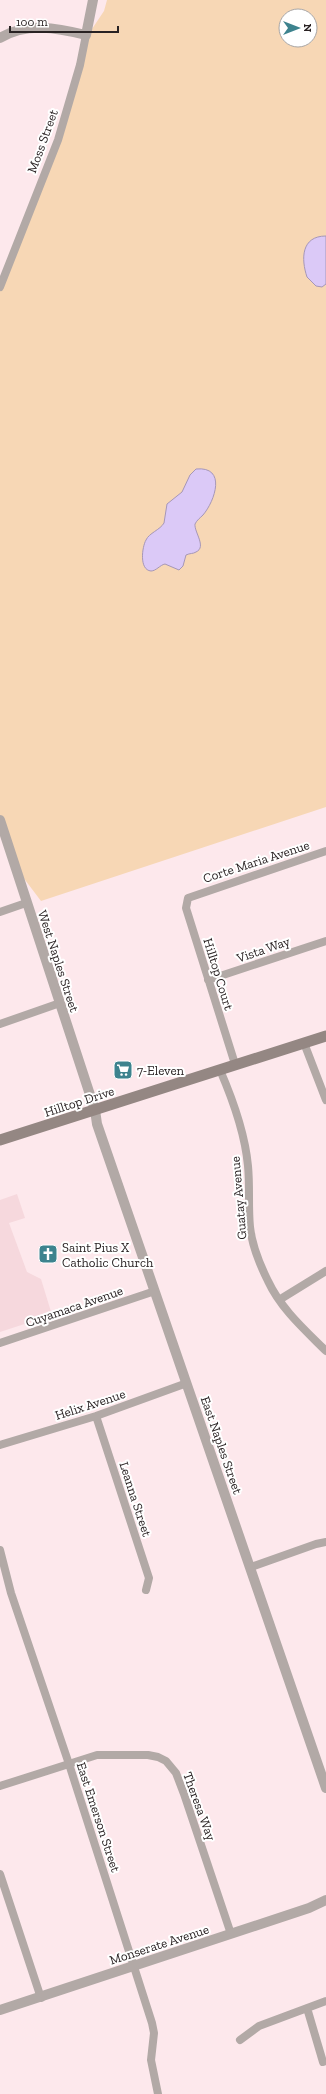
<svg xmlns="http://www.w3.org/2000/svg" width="326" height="2094" viewBox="0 0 326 2094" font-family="'Zilla Slab',serif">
<rect width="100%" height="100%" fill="#fde8ec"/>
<path fill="#f6d8dd" d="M17,1194l8,24 -16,5 18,49 14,7 11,36 -52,17v-132z"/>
<path fill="#f7d7b5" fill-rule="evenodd" d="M107,0h219v807l-285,94 -31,-41 -10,-31v-541l51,-126 35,-124 18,-27zM286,16h24v24h-24z"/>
<path fill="#dbc9f7" stroke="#a697b7" d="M326,236v48l-4,3 -6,-1 -9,-9c-6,-18 -6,-41 19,-41z
M196,469c31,-3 19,32 7,46 -3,3 -6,5 -8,9 -1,8 12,23 1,28 -3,2 -6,1 -10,3l-3,11 -4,4 -14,-6c-5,1 -9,7 -14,7 -12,-1 -9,-24 -5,-31 3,-7 14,-10 18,-17l3,-19 15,-12 8,-17z"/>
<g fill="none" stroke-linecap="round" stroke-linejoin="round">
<path stroke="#b2a9a6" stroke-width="8" d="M0,287l58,-147 22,-75 6,-30
M0,912l26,-9
M208,980l118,-39
M0,1024l60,-21
M304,1043l22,57
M235,1064l-49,-156 2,-10 138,-47
M220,1070c13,30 25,63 28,96 2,20 0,41 2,61 2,18 10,38 18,54 13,28 37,49 58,70
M279,1300l47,-29
M0,1343l155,-52
M96,1416l53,162 -3,12
M0,1445l96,-29 91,-33
M0,1550l11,43 58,171 83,259 2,10 -3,27 7,34
M251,1567l65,-23 10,-2
M0,1786l97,-31h51l10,2 8,4 10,12 8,21 47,140
M0,1874l41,124
M307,2008l16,54
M240,2040l19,-14 67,-25"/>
<path stroke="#b2a9a6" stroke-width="10" d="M0,38c27,-16 57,-10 86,-3l7,-35
M0,820l95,290 2,14 229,664
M0,2010l309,-102 17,-8"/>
<path stroke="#948783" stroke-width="11" d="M0,1140l326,-104"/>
</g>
<defs>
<symbol id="supermarket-square" viewBox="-11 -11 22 22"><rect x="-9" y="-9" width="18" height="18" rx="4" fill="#3d838e" stroke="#fff"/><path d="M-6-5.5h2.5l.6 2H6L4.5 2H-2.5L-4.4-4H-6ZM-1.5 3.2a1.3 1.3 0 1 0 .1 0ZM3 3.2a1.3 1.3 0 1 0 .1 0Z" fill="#fff"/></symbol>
<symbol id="church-square" viewBox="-11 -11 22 22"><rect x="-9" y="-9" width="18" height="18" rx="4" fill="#3d838e" stroke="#fff"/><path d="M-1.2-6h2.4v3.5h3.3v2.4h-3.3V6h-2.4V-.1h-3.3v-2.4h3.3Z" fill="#fff"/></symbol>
</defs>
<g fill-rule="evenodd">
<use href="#supermarket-square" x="112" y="1059" width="22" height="22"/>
<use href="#church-square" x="37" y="1243" width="22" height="22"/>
</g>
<g text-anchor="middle" stroke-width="4" stroke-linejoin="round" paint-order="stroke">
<g font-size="13" fill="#292223" stroke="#fff">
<text transform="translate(42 141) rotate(-70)" y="5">Moss Street</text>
<text transform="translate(256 861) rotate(-18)" y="5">Corte Maria Avenue</text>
<text transform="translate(263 949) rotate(-19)" y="5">Vista Way</text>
<text transform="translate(59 961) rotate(72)" y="5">West Naples Street</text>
<text transform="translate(219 974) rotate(73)" y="5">Hilltop Court</text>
<text transform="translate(79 1101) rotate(-18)" y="5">Hilltop Drive</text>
<text transform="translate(238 1198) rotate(-95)" y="5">Guatay Avenue</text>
<text transform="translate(74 1306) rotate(-19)" y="5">Cuyamaca Avenue</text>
<text transform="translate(90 1404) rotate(-18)" y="5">Helix Avenue</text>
<text transform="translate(222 1445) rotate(71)" y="5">East Naples Street</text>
<text transform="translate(136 1499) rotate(72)" y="5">Leanna Street</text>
<text transform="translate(200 1806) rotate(70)" y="5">Theresa Way</text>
<text transform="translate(99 1817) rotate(72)" y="5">East Emerson Street</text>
<text transform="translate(159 1944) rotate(-18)" y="5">Monserate Avenue</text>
</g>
<g font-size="13" fill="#292223" stroke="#fff" text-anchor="start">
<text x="137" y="1075">7-Eleven</text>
<text x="62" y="1252">Saint Pius X<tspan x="62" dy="15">Catholic Church</tspan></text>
</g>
</g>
<g transform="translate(298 28) rotate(90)"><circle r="19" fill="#ffffff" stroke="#a9a7a7"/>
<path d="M0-3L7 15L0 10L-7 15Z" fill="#3d838e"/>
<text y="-6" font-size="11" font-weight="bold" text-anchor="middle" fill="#292223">N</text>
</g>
<path d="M10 26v6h108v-6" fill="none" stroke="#292223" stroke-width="2"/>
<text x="16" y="26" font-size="12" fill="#292223" stroke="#ffffff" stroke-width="3" paint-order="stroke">100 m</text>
</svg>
